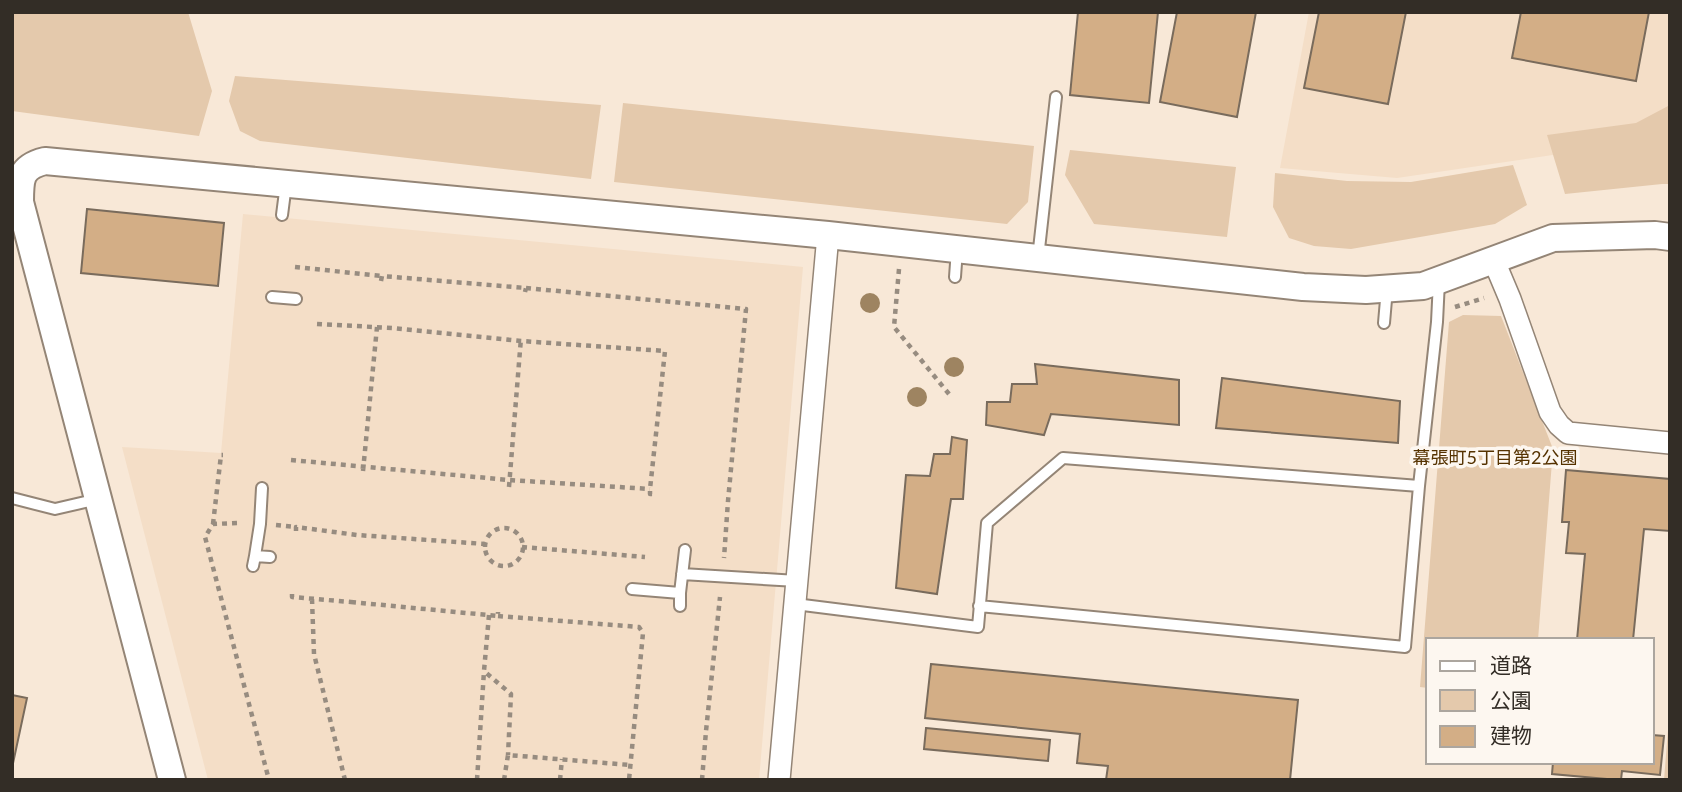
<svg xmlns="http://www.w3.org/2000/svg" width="1682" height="792" viewBox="0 0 1682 792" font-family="Lato,'Noto Sans JP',sans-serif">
<rect width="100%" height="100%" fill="#f8e8d7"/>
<path fill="#f4dec7" d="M1309,12h361v131l-23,-2 -250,37 -117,-10z
M243,214l560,53 -44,513h-551l-86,-333 99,6z"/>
<path fill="#e4c9ac" d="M12,12h176l24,79 -13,45 -187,-25z
M235,76l366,29 -10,74 -331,-38 -20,-10 -11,-30z
M623,103l411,43 -6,56 -21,22 -393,-42z
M1670,105v79h-8l-97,10 -18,-59 89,-12z
M1070,150l166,17 -9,70 -133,-13 -29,-49z
M1513,165l14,40 -32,19 -144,25 -37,-3 -25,-8 -16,-31 2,-34 72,8 64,1z
M1463,315l38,1 52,133 -15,191h-110v48l-8,-1 29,-365z
M1670,705v75h-6z"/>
<path fill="#d3ae86" stroke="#796b5c" stroke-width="2" d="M1078,12h80l-9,91 -79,-8z
M1177,12h79l-19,105 -77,-15z
M1319,12h87l-18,92 -84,-16z
M1521,12h128l-13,69 -124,-23z
M87,209l137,14 -6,63 -137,-13z
M1035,364l144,16v45l-128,-11 -7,21 -58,-10 1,-23h23l2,-18h25z
M1222,378l178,23 -2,42 -182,-15z
M952,437l15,3 -4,59h-12l-14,95 -41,-6 10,-113 24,1 4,-22h16z
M1566,470l104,9v52l-26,-2 -11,111h-56l8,-86 -19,-1 3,-31h-7z
M931,664l367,36 -8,80h-184l2,-14 -31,-3 3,-29 -155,-16z
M12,695l15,3 -15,70z
M926,728l124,12 -2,21 -124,-12z
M1652,735l12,1 -4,39 -38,-4 -1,9h-3l-66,-6 1,-12h99z"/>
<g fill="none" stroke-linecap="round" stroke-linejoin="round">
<defs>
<path id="service" d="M282,215l4,-31
M1038,258l18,-161
M955,277l2,-28
M272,297l24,2
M1384,323l3,-35
M12,498l43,11 43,-10
M255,556l5,-32 2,-36
M253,566l2,-10 15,1
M682,574l115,7
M632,589l48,4v13
M680,593l5,-43
M795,604l183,23 9,-104 76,-65 356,28 18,-164 2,-41
M979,606l426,41 14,-161"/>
<path id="minor" d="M1494,261l16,38 40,113 9,13 9,8 102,10
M779,780l49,-545"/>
<path id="tertiary" d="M172,780l-152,-578c0,-23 0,-35 25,-41l783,74 475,52 63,3 57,-4 130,-48 102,-3 15,2"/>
</defs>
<use href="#service" stroke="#948576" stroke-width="14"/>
<use href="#minor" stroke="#948576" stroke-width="24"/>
<use href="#tertiary" stroke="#948576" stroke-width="30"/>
<path stroke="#978c80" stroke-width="4.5" stroke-dasharray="5 5" stroke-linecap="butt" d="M295,267l87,9
M899,269l-5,58 55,67
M381,281l1,-5 144,12 -1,4
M526,288l220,21 -18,192 -4,57
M1455,307l29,-9
M317,324l76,4 128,13 144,10 -15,138v5h5
M291,460l218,20 141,9
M363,471l14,-144
M509,487l12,-149
M237,523l-24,1 -8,13 64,243
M213,524l8,-69h2
M276,525l20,2
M485 547a19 19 0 1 1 38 0a19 19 0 1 1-38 0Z
M296,531v-4l61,8 128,9
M522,547l123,10
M292,594v3l59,5v-1
M312,599l2,55 31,126
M351,602l147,14v-4
M489,615l-5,56 27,23 -3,61
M498,616l141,11 4,6 -14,147
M477,780l7,-109
M504,780l4,-25 122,10
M560,780l2,-21
M702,780l4,-49 14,-134"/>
<use href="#service" stroke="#fff" stroke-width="10"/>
<use href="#minor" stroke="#fff" stroke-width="21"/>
<use href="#tertiary" stroke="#fff" stroke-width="26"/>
</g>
<g fill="#9e8461">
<circle cx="870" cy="303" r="10"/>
<circle cx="954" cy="367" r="10"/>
<circle cx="917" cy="397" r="10"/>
</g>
<g text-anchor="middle" stroke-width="7" stroke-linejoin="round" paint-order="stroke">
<g font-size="18" fill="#553200" stroke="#fdf7f0">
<text x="1495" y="464">幕張町5丁目第2公園</text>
</g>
</g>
<rect width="1682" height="792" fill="none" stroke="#332d26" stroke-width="28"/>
<rect x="1426" y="638" width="228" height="126" fill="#fdf7f0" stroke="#aca69f" stroke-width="2"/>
<rect x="1440" y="661" width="35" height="10" fill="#ffffff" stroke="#aca69f" stroke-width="2"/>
<text x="1490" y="673" font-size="21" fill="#332d26">道路</text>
<rect x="1440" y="690" width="35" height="21" fill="#e4c9ac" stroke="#aca69f" stroke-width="2"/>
<text x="1490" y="708" font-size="21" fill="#332d26">公園</text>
<rect x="1440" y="726" width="35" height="21" fill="#d3ae86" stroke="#aca69f" stroke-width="2"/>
<text x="1490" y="743" font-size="21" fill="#332d26">建物</text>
</svg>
